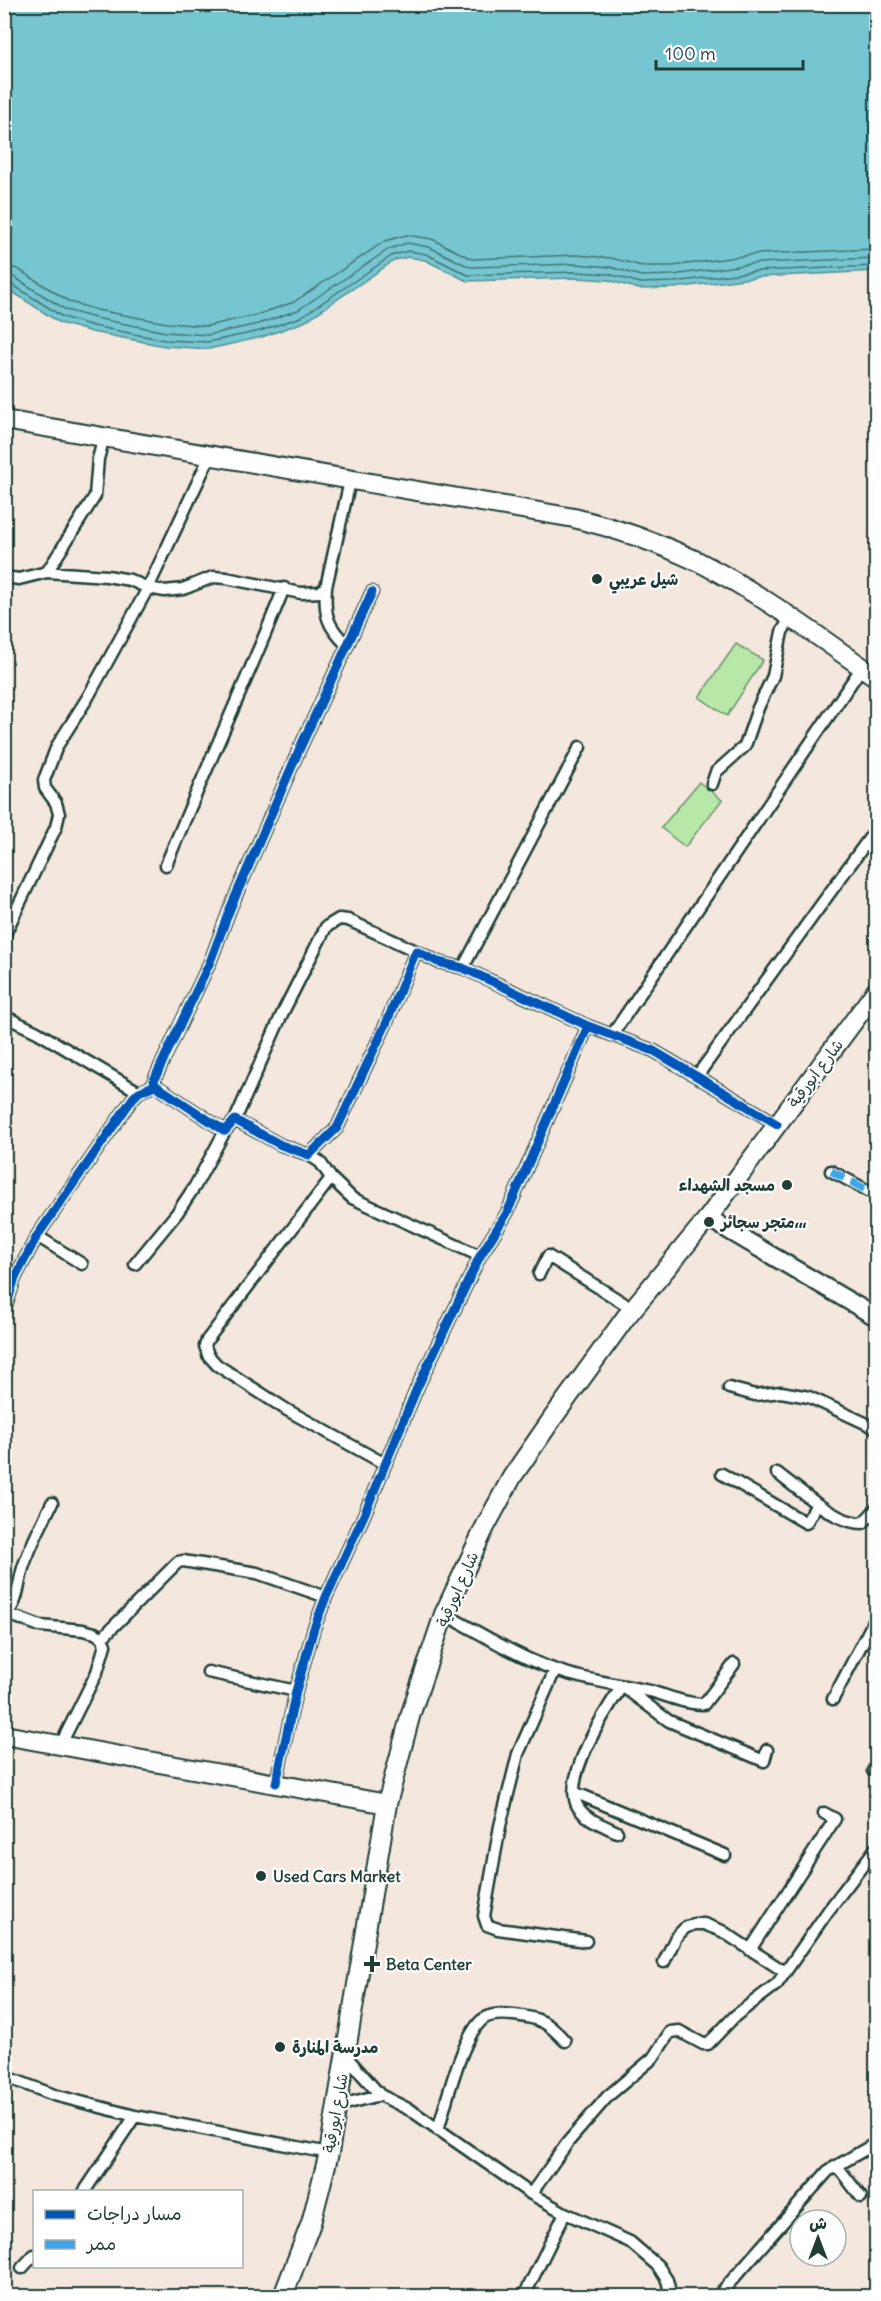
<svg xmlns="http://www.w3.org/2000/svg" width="881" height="2301" viewBox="0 0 881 2301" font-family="Delius,'Playpen Sans Arabic',sans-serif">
<rect width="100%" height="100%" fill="#f4e7dd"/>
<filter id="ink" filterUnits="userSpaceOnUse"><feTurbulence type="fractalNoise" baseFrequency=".0167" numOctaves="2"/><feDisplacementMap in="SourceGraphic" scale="12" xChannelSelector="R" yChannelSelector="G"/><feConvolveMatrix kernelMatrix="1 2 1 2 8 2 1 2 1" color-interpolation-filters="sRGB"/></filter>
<g filter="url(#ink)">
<path fill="#b7e8a8" stroke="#6b926e" stroke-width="1.5" d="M736,644l27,16 -36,56 -28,-19z
M699,782l23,18 -37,47 -24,-19z"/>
<path fill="#76c6d2" stroke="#538f93" stroke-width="1.5" d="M4,5h872v266l-117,6 -85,11 -35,1 -31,-9 -32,-2 -109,3 -42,-21 -16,-3 -14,3 -91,62 -42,15 -53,12 -44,-3 -73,-14 -32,-9 -55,-36z"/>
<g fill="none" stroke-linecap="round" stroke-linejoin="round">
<path stroke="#427473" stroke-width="1.5" d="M4,266l14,3 52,33 27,8 70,13 40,3 49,-11 38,-13 91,-61 21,-6 26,4 40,20 105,-4 34,3 31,8h31l84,-12 119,-5
M4,275l10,2 52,33 29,8 71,14 42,3 50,-11 40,-14 91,-61 18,-6 22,4 41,20 107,-3 33,3 31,9 32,-1 85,-12 118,-5
M4,282l6,1 53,34 30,9 72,14 43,2 52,-11 41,-14 92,-62 16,-4 17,3 42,21 108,-3 33,2 31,9 34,-1 84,-11 118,-5"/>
<defs>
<path id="street" d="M47,572l48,-76 3,-37 6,-22
M4,577l15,2 28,-7 60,4 23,4 18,8 17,3 18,-2 30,-12 13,1 75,15 19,-1 6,-5 24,-106
M326,587c-2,28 1,39 21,58
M712,784l4,-12 29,-26 13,-38 15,-32 9,-44 8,-14
M166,865c38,-93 81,-184 118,-277
M4,936l52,-109 3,-13 -3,-11 -11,-15 -1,-8 13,-34 31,-49 60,-109 62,-132
M463,968l117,-221
M4,1016l33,16 102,60
M612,1035l250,-368
M697,1076l179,-247
M155,1085l-1,-5 56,-118 20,-53 69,-159 73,-158
M235,1120l48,-108 43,-85 13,-8 9,1 68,31
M309,1155l11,7 11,16 21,20 128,58
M831,1171l45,24
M331,1178l-124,162 -2,6 3,9 9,10 70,45 98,54
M37,1236l45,28
M135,1264l42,-51 18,-27 30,-55
M539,1274l9,-18 85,53
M4,1312l11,-34 22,-42 96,-138 6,-6 16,-7 70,46 10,-11 46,25 28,10 28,-27 49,-104 30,-73 22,11 25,6 125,58 66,25 123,73
M729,1388l26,7 26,-3 28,5 67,31
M777,1473l40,31
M722,1474l84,49 11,-19c14,9 29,19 46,19l13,-14
M8,1614l32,12 43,4 12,3 7,5 3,7 -8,27 -37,74
M444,1614c37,19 73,43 112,56 30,11 63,14 94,21 18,5 35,13 54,13l30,-40
M4,1616c14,-10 14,-32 19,-48 7,-22 19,-44 29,-65
M102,1638l76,-76 5,-1 74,12 69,24
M555,1670l-37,84 -18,72 -16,90 3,9 11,4 88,12
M208,1672l88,19
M833,1699l43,-82
M873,1771l3,-5
M276,1783l20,-92 18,-63 12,-31 38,-82 53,-127 63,-132 27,-43 81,-187
M574,1792l151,63
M617,1832c-12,-6 -32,-13 -39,-25 -17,-28 28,-97 44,-121l47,35 95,40 3,-11
M750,1950l85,-131 -11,-6
M664,1962l12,-25 9,-9 9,-4h10l18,7 63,41
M345,2055l35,40 32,16 119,83 34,19 65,29 28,24 9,14 4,16
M4,2076l50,19 81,21 194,37
M337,2106l43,-11
M438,2130c8,-27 24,-94 45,-111 8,-6 21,-5 31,-4 26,3 34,7 51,26
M837,2166l24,31
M84,2192l51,-76
M531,2194l37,-52 40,-46 45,-38 17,-26 9,-1 24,13h5l27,-28 42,-32 51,-73 48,-63
M22,2268l12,-13
M524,2296l41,-83
M718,2296l110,-125 48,-28"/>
<path id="secondary" d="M708,1218l168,99"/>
<path id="primary" d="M4,420l570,98c42,10 85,25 125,44 63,32 120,75 177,115
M4,1735l383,69
M283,2296l28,-73 18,-70 58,-349 24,-91 33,-99 41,-87 27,-50 40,-58 74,-102 82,-99 168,-227"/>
</defs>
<use href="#street" stroke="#1f3d34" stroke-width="15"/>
<use href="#secondary" stroke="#1f3d34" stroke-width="21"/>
<use href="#primary" stroke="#1f3d34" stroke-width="22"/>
<use href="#street" stroke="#fff" stroke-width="10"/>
<use href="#secondary" stroke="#fff" stroke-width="16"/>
<use href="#primary" stroke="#fff" stroke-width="18"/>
<path stroke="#3da4eb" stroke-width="8" stroke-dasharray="15 8" stroke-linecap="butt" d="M831,1171l45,24"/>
<defs>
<path id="cycleway" d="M155,1085l-1,-5 56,-118 20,-53 69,-159 73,-158
M4,1312l11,-34 22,-42 96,-138 6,-6 16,-7 70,46 10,-11 46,25 28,10 28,-27 49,-104 30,-73 22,11 25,6 125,58 66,25 123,73
M276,1783l20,-92 18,-63 12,-31 38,-82 53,-127 63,-132 27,-43 81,-187"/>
</defs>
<use href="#cycleway" stroke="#fff" stroke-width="13"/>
<use href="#cycleway" stroke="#0057b8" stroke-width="9"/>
</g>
</g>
<g fill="#1f3d34" stroke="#fff" stroke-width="2">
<circle cx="597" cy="579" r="6"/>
<circle cx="787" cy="1185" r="6"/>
<circle cx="709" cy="1222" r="6"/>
<circle cx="261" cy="1876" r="6"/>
<path d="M369 1955h6v6h6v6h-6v6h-6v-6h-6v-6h6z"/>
<circle cx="280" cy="2047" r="6"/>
</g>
<g text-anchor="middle" stroke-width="4.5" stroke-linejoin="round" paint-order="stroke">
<g font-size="16" font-weight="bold" fill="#1f3d34" stroke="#fff" text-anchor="start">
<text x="609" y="585">شيل عريبي</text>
<text x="775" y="1191" text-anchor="end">مسجد الشهداء</text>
<text x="721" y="1228">متجر سجائر،،،</text>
<text x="273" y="1882">Used Cars Market</text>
<text x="386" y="1970">Beta Center</text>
<text x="292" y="2053">مدرسة المنارة</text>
</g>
<g font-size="16" fill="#1f3d34" stroke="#fff">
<text transform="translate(815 1073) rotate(-53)" y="6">شارع ابورقية</text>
<text transform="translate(457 1589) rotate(-66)" y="6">شارع ابورقية</text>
<text transform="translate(335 2113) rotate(-80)" y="6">شارع ابورقية</text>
</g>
</g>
<rect width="881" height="2301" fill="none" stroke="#fff" stroke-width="24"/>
<rect x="12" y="12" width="857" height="2277" fill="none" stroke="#1f3d34" stroke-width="2" filter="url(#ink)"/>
<rect x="33" y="2190" width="210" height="78" fill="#ffffff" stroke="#a5b1ae" stroke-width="1.5"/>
<rect x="45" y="2210" width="30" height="9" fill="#0057b8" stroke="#a5b1ae" stroke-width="1.5"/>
<text x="87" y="2220" font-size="18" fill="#1f3d34">مسار دراجات</text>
<rect x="45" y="2240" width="30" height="9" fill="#3da4eb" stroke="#a5b1ae" stroke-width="1.5"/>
<text x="87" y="2250" font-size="18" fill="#1f3d34">ممر</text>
<g transform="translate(818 2238)"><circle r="28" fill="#ffffff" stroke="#a5b1ae" stroke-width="1.5"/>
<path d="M0-4.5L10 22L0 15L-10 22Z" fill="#1f3d34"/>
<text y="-9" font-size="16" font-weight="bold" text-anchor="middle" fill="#1f3d34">ش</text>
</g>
<path d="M656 60v9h147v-9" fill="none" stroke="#1f3d34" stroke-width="3"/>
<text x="665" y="60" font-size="18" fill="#1f3d34" stroke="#ffffff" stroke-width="4.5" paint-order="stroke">100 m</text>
</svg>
